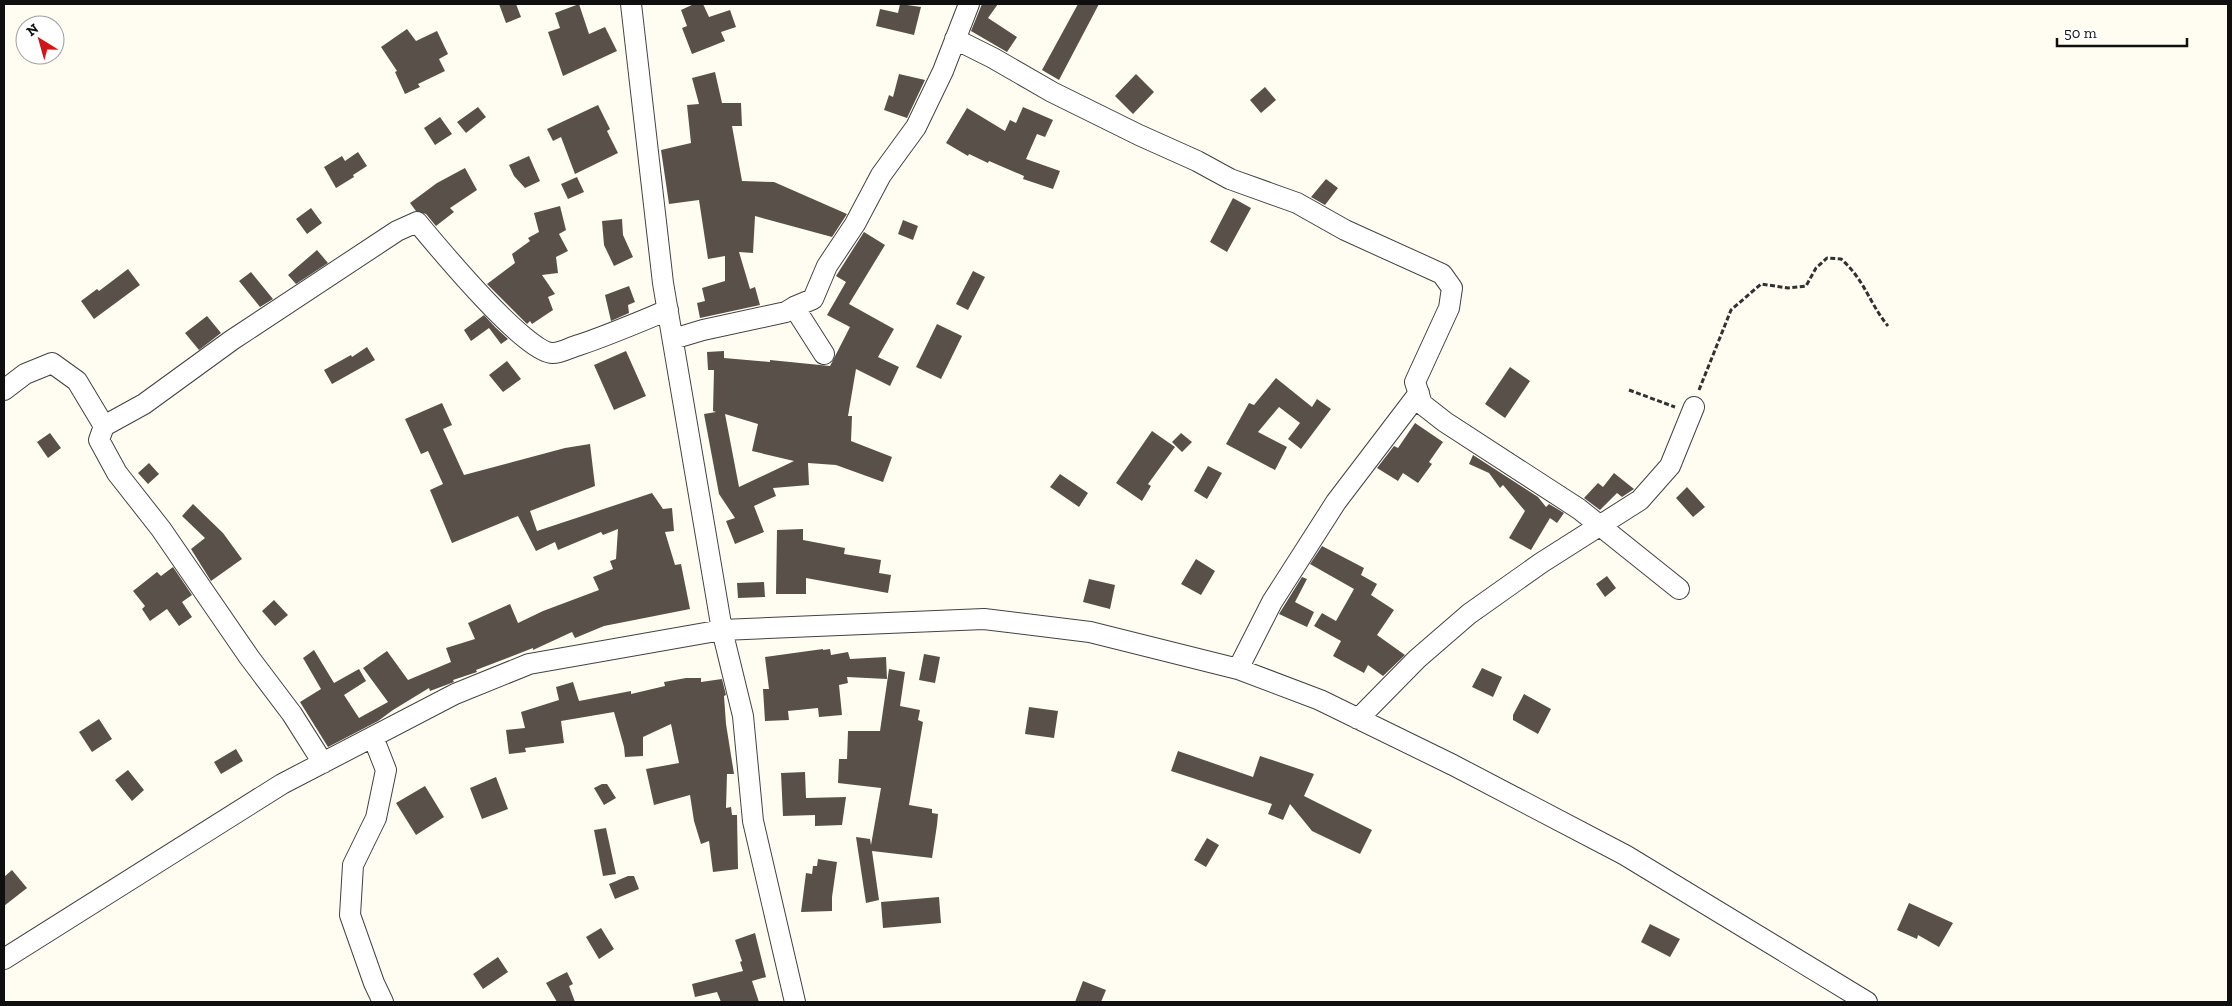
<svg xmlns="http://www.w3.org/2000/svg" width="2232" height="1006" viewBox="0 0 2232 1006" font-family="'Zilla Slab',serif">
<rect width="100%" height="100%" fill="#fffdf1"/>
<path fill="#59504a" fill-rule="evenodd" d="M499,4h17l5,13 -15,6z
M579,4l10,30 16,-7 12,24 -54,25 -15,-44 12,-4 -5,-15z
M694,4h9l6,13 21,-7 6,17 -15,5 4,9 -33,13 -10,-26 5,-2 -6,-16z
M900,4l21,3 -7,28 -38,-9 4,-17 18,4z
M982,4h16l-10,14 29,19 -10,15 -36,-21z
M1078,4h21l-40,76 -17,-10z
M407,29l9,12 21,-10 11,23 -9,5 6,12 -27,13 2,3 -15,7 -10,-22 2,-1 -16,-24z
M715,72l7,31h19l1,23h-10l10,55 32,1 73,32 -15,23 -77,-21 -2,37 -14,-1 11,37 5,-2 5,18 -60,13 -3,-15 8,-2 -3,-13 23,-7v-25l-17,3 -9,-59 -30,4 -8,-54 30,-7 -4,-38 12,-1 -7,-26z
M899,74l26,6 -18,38 -23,-8 5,-15 4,2z
M1136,74l18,18 -21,22 -18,-18z
M1265,87l11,13 -15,13 -11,-13z
M598,105l12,24 -3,2 11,22 -43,21 -14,-37 -8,4 -6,-12z
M478,107l8,10 -20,16 -9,-11z
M1023,107l30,13 -8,17 -8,-3 -11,25 34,12 -7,18 -30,-10 1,-3 -35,-15 -1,2 -19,-9 -1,2 -22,-13 21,-35 38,23 5,-11 6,3z
M440,117l12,17 -17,11 -11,-17z
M358,152l9,14 -14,9 1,2 -18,11 -12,-21 18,-11 3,5z
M529,156l11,25 -15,7 -11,-12 -5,-11z
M465,168l12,22 -27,18 4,4 -18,14 -10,-12 -10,-3 -6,-8 27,-20z
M577,177l7,15 -16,7 -7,-15z
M1326,179l12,9 -13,17 -14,-8z
M1233,198l18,10 -24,44 -17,-10z
M560,206l6,24 -7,4 9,17 -12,6 2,16 -16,2 13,19 -7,3 5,13 -21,14 -2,-3 -3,3 -40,-40 28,-21 -3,-9 18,-13 -2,-3 11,-6 -5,-19z
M311,208l11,15 -15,11 -11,-15z
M622,219l1,16 10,22 -19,9 -10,-21 -2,-24z
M903,220l15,6 -5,14 -15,-6z
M864,232l21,13 -36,59 45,25 -16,28 21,10 -9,19 -34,-17 -8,47h4l-1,25 41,16 -9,25 -47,-17 -28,-2 1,22 -36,3 3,8 -22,10 10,26 -29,12 -9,-23 9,-3 -16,-24 -15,-80 12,-2 -3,-1 1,-41h-6l-1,-18 17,-1v7l46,4v-2l60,6 20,-39 -23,-12 19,-33 -10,-6zM725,414l33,10 -6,27 42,10 -55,26z
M317,250l11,13 -32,21 -8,-9z
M128,269l12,16 -46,34 -13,-18 16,-12 2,2z
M973,271l12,6 -17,33 -12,-6z
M251,272l22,27 -13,8 -21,-26z
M629,286l6,16 -7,3 1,8 -18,8 -6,-26z
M484,315l11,12 13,12 -7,5 -12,-16 -18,13 -7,-11z
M207,316l14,17 -22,17 -14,-17z
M937,324l25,12 -21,43 -25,-12z
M367,347l8,13 -43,24 -8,-14 27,-15 1,2z
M626,351l20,45 -32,14 -20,-45z
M507,361l14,18 -18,13 -14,-17z
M1510,367l20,14 -25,37 -20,-14z
M1276,378l36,29 5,-8 14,10 -30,40 -13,-10 12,-16 -21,-16 -21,25 29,15 -12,23 -49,-26 23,-41 5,2z
M442,403l10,22 -9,4 21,46 101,-27 25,-4 5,42 -65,25 7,20 115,-38 11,16 9,-1 2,23 -9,1 10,33 6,-1 9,45 -86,17 -29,12 -3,-6 -39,18v-2l-57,22 1,2 -24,8 1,2 -24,9 -1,-3 -36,22 -3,-4 3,4 -15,11 -50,26 -28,-45 21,-13 -18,-31 11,-8 20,33 25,-14 7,12 -22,14 15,23 29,-16 -25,-34 24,-17 21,29 43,-18 -5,-14 29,-9 -7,-16 42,-19 8,19 25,-12 56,-21 -6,-13 20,-8 -3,-8 6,-2 2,-30 -15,6 -2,-3 -43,18 -3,-8 -19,9 -18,-35 -66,27 -22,-53 13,-6 -15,-33 -7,3 -16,-35z
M1415,423l28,19 -14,20 3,2 -14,19 -15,-10 -5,8 -21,-13 17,-22 4,2z
M1152,431l23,16 -27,37 3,2 -9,15 -26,-18z
M50,433l11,15 -13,10 -11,-16z
M1181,433l11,9 -10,10 -10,-10z
M1473,455l65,42 8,10 3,-3 15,9 -7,10 -7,-5 -19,32 -22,-12 16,-27 -22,-26 -3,3 -11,-15 -20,-9z
M149,463l10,11 -11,10 -10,-11z
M1208,466l14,7 -15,26 -13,-8z
M1614,473l20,16 -12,8 -5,-4 -17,17 -16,-12 14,-15 5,4z
M1060,474l28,19 -9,14 -29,-20z
M1687,487l18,20 -12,10 -17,-19z
M193,504l30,29 19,26 -31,22 -20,-32 14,-11 -23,-22z
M803,529v11l42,8 -1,6 37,6 -2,13 12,2 -3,18 -82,-15v16h-30l1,-64z
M1322,546l42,22 -3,7 16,9 -6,11 23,15 -17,25 28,20 -22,21 -15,-11 -4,8 -31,-17 8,-15 -27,-15 8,-13 14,8 18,-32 -44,-25z
M1196,559l19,12 -14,24 -20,-11z
M173,567l19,28 -10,7 10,15 -13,9 -12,-17 -17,12 -8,-12 3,-3 -12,-15 24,-19 4,4z
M1607,576l9,12 -11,9 -9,-13z
M1302,577l5,2 -12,23 19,10 -7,15 -28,-13z
M1089,579l26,6 -5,24 -27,-7z
M764,582l1,15 -27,1 -1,-15z
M274,600l14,15 -13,11 -13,-15z
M823,649v1l7,-1 1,6 17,-3 2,7 36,-2 1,22 -40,-2 1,6 -9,2 3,30 -23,2 -1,-9 -30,3 1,9 -24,1 -2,-32h6l-4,-32z
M924,654l16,3 -5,26 -16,-3z
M1482,668l20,9 -9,20 -21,-10z
M889,669l16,3 -5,34 20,4 -2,10 5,2 -14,83 23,4v4l6,1 -1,11 -5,33 -60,-7 7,49 -13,3 -10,-66 14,2 1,6 10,-57 -43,-5 1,-24h8l1,-28h32z
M686,678h15v4l21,-3 4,16 -2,1 2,28 8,50h-7l-1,34 5,-1 1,8h5l1,54 -25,3 -4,-31 -8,3 -7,-23 -4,-26 -36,10 -8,-36 33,-6 -8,-39 -28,13v19l-18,1 -1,-10 -10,-35 -53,9 3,22 -39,5 1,4 -17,2 -3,-24 19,-2 -4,-16 38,-12 -3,-13 17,-5 6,19 52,-10v3l34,-8 -1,-4z
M1524,694l27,15 -13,25 -25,-14v-5z
M1029,707l29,4 -4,27 -29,-4z
M99,719l13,20 -20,13 -13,-20z
M236,749l7,12 -22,13 -7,-12z
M1178,751l75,26 7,-21 54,18 -10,22 68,34 -12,24 -48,-23 -22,-27 -7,16 -15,-6 4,-10 -101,-33z
M128,770l16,20 -12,11 -17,-21z
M805,772l1,26 40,-1 -4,28 -27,1v-11l-32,1 -2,-43z
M496,777l12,32 -26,10 -12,-31z
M602,784h5l9,14 -12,7 -10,-17z
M425,786l19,31 -28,18 -20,-32z
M606,828l10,46 -13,2 -9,-46z
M1207,838l12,7 -13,22 -12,-7z
M818,859l19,3 -5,35v14l-31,1 5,-39 6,1 1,-8h4z
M12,870l15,18 -23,18v-29z
M628,876h6l5,13 -24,10 -6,-15z
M939,897l2,26 -58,5 -2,-26z
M1909,903l44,20 -14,24 -21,-12 -1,4 -20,-9z
M1650,924l30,15 -10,18 -29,-15z
M601,928l13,21 -15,10 -13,-22z
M755,933l11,44 -14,4 7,21h-38l-4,-10 -22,5 -3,-13 51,-13 -3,-9 2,-1 -7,-21z
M498,957l10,15 -25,17 -10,-15z
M567,972l6,12 -4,2 6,16h-18l-11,-19z
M1083,981l23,9 -5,12h-26z"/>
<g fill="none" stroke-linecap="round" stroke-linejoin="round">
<defs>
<path id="minor" d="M631,4l32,279 59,347 262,-11 106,13 148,37 82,31 133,65 172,90 242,147
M955,39l38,19 59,34 87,43 58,26 33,18 67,24 48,27 97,44 10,14 -3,20 -34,74 7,22 23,18 134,87 100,80
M794,307l19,-8 14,-33 28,-42 26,-49 35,-48 27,-56 26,-67
M673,339l30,-9 83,-18 8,-5 30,47
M4,390l21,-16 27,-11 25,18 27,45 -5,14 18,33 44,56 88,128 43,57 31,49
M104,426l40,-22 88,-64 165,-109 20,-9c20,24 109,132 136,131 8,0 18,-6 26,-8 30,-10 60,-23 89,-35
M1238,669l34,-67 64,-100 83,-109
M1358,719l59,-60 52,-45 72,-51 99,-63 30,-34 24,-59
M373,737l13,33 -10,48 -23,47 -3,50 24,68 9,19
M4,959l278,-175 173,-90 74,-30 193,-34 21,86 10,105 42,181"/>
</defs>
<use href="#minor" stroke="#424242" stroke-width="22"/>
<path stroke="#313131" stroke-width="3" stroke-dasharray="5 2.5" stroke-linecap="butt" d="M1629,390l46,17
M1699,390l32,-80 30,-26 27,4 18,-2 10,-18 11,-10 14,1c24,21 28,44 47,67"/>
<use href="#minor" stroke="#fff" stroke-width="20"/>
</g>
<rect width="2232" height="1006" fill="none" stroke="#0f0f0f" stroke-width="10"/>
<g transform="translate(40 40) rotate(323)"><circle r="24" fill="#ffffff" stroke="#9f9f9f"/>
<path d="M0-4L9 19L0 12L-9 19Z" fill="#d01619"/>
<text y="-8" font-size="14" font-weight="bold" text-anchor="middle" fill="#0f0f0f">N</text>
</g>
<path d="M2057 38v8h130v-8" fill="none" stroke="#0f0f0f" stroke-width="2.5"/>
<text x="2064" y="38" font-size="15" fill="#0f0f0f" stroke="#ffffff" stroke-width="4" paint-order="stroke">50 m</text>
</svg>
